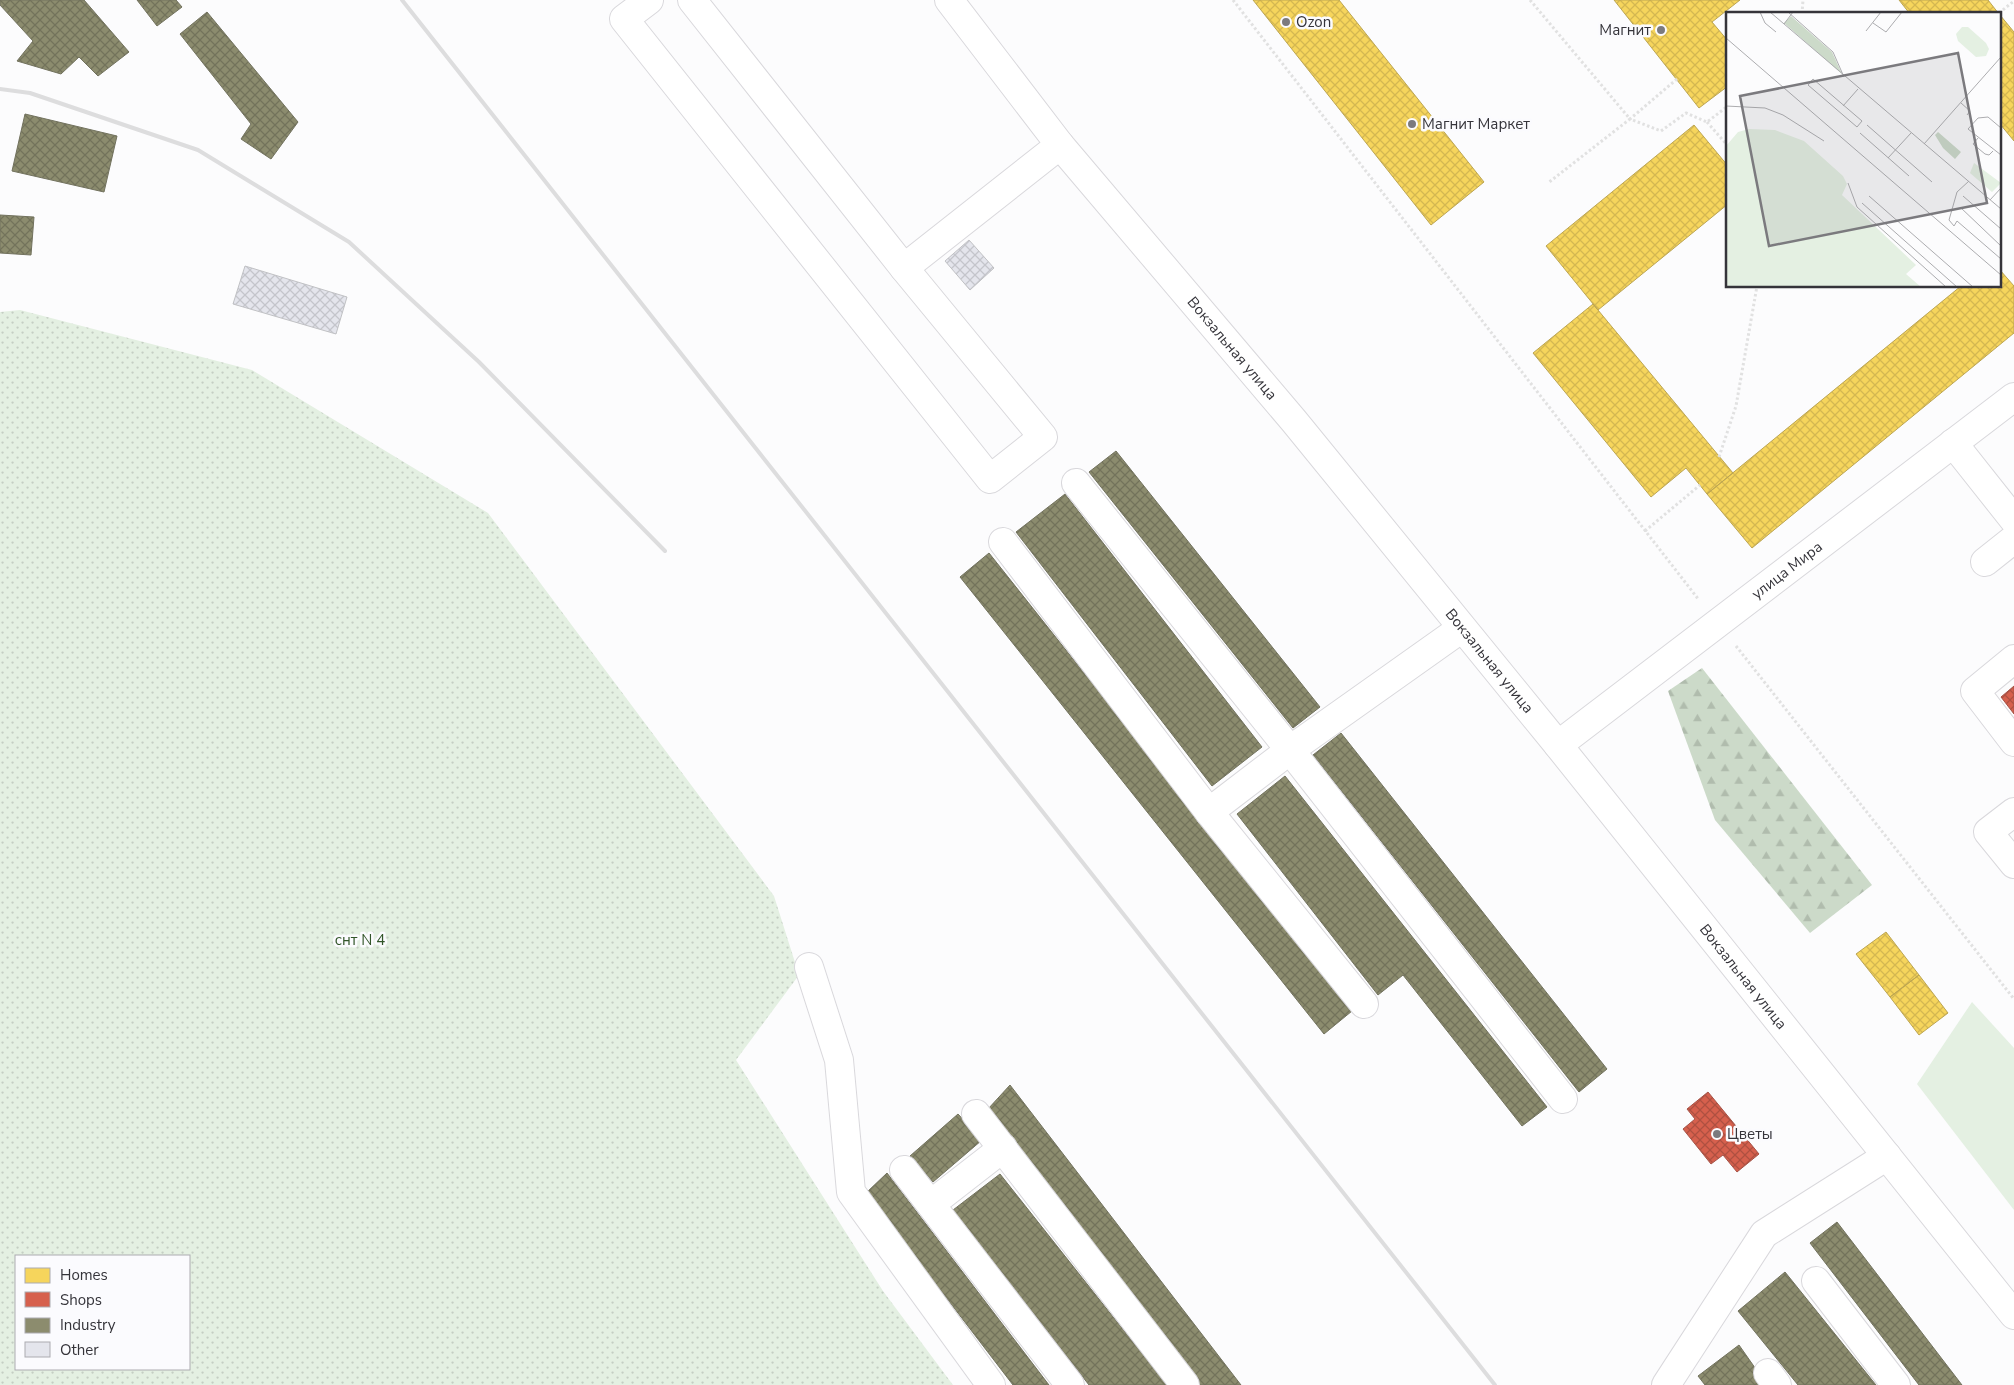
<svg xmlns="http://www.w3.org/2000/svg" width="2014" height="1385" viewBox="0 0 2014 1385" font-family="'Nunito Sans',sans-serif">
<defs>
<pattern id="forest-firs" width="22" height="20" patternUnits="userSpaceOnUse" patternTransform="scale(1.25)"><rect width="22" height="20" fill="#ccdac9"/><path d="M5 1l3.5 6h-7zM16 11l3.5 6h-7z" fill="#b0bcad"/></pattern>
<pattern id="garden-dots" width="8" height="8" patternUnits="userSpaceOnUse" patternTransform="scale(1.25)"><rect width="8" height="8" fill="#e4f0e2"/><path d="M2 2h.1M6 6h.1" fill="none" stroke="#c4cec3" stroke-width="1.8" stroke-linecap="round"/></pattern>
<pattern id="homes-cross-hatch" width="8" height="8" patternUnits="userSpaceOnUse" patternTransform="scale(1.25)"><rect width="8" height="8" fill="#f6d55c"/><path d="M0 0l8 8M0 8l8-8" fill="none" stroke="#d4b751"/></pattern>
<pattern id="shops-cross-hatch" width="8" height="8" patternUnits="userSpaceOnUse" patternTransform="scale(1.25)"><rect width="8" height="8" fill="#d6604d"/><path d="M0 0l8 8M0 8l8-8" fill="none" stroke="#ae5041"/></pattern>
<pattern id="industry-cross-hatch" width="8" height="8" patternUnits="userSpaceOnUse" patternTransform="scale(1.25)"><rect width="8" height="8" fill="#8c8c6e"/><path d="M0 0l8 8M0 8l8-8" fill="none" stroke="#73735b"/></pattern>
<pattern id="building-cross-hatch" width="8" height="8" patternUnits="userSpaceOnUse" patternTransform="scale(1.25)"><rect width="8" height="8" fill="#e4e5ec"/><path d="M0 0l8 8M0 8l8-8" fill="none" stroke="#c4c5cb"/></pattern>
</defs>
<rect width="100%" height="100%" fill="#fcfcfd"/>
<path fill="#e4f0e2" d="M1972,1002l42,46v162l-97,-126z"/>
<path fill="url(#forest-firs)" d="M1702,668l170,217 -62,48 -95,-113 -47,-129z"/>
<path fill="url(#garden-dots)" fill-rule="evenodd" d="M20,310l232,60 236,143 286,383 25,79 -63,85 147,231 70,94h-953v-1073zM16,1256h173v113h-173z"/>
<path fill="url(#homes-cross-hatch)" stroke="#bca552" d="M1253,0h86l145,182 -53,43z
M1614,0h126l-28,22 16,19v45l-29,22z
M1899,0h89l11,14h-89z
M2000,15l14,17v109l-14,-17z
M1694,125l34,41v38l-130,106 -52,-64z
M2000,270l14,16v47l-262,215 -45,-54 254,-208h39z
M1593,304l140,169 -26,21 -21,-26 -35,29 -118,-144z
M1886,932l33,43 -29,22 -34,-43z
M1919,975l29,38 -29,22 -29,-38z"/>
<path fill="url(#shops-cross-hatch)" stroke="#a65347" d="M2014,686v28l-13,-17z
M1708,1092l51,62 -22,18 -14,-17 -12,9 -28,-35 12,-10 -8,-10z"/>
<path fill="url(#industry-cross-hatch)" stroke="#72725e" d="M0,0h84l45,52 -31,24 -19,-19 -18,17 -44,-13 16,-20 -33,-36z
M137,0h39l6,7 -25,19z
M207,12l91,110 -27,37 -30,-20 10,-15 -71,-90z
M25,114l92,22 -13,56 -92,-21z
M0,215l34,2 -3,38 -31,-2z
M1116,451l204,256 -27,21 -204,-256z
M1065,494l197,253 -50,39 -196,-254z
M989,553l363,458 -28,23 -364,-457z
M1341,733l266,336 -28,23 -266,-337z
M1285,776l262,331 -25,19 -119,-151 -25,20 -141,-181z
M1010,1085l231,300h-41l-212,-276z
M958,1114l24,26 -49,42 -23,-26z
M887,1173l162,212h-36l-147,-192z
M1000,1174l167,211h-78l-136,-175z
M1837,1222l125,163h-43l-109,-142z
M1785,1272l91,113h-78l-60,-74z
M1739,1345l28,40h-62l-7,-9z"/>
<path fill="url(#building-cross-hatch)" stroke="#c0c1c4" d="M969,240l25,28 -24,22 -25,-29z
M245,266l102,31 -11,37 -103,-30z"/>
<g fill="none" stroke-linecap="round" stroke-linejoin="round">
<defs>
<g id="minor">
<path d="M649,0l-25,19 366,460 53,-42 -139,-169 -212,-268"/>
<path d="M904,268l156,-123"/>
<path d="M1953,443l61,77"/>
<path d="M1076,483l214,267 273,349"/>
<path d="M1003,542l206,270 155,192"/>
<path d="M1985,562l29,-23"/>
<path d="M2014,659l-39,32 39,51"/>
<path id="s1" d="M1558,745l456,-348"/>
<path d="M1209,812l81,-62 172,-122"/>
<path d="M2014,812l-26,20 26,32"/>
<path d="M809,967l30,93 12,132 140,193"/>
<path d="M976,1114l209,271"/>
<path d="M904,1170l166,215"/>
<path d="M931,1204l72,-56"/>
<path d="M1816,1281l80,104"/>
<path d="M1768,1373l9,12"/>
<path d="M1666,1385l98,-151 123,-78"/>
</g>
<g id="major">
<path id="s2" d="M949,0l111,145 234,276 264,324 456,570"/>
</g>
</defs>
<use href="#minor" stroke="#d9d8dc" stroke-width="30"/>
<use href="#major" stroke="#d9d8dc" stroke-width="30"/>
<path stroke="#e1e1e1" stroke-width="3" stroke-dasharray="2.5 2.5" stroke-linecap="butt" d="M1233,0l466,600
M1530,0l100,119 -82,64
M1999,13l15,-12
M1802,14l1,-14
M1677,79l-47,40 31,12 25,-18 21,9 21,-16
M1707,122l21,24
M1719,457l17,-51 21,-120
M1645,531l55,-46
M1736,646l278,353"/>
<use href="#minor" stroke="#fff" stroke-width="28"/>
<use href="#major" stroke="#fff" stroke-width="28"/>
<path stroke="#ddddde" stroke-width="4" d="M402,0l1093,1385
M0,89l30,4 168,57 151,92 130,120 186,189"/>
</g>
<g fill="#7b7a7e" stroke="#fbfbfe" stroke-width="2">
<circle cx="1286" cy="22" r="5"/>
<circle cx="1661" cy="30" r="5"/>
<circle cx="1412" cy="124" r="5"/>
<circle cx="1717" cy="1134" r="5"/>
</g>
<g text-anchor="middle" stroke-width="5" stroke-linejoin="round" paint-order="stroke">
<g font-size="15" fill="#35343a" stroke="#fbfbfe" text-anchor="start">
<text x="1296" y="27">Ozon</text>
<text x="1651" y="35" text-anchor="end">Магнит</text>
<text x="1422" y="129">Магнит Маркет</text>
<text x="1727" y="1139">Цветы</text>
</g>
<g font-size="15" fill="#35343a" stroke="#fbfbfe">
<text dy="5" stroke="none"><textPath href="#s2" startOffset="449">Вокзальная улица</textPath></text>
<text dy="5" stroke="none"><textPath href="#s1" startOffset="288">улица Мира</textPath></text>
<text dy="5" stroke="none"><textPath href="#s2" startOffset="854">Вокзальная улица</textPath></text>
<text dy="5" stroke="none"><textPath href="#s2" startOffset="1259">Вокзальная улица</textPath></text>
</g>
<g font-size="15" fill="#325629" stroke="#fbfbfe">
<text x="360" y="945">снт N 4</text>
</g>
</g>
<g transform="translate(1726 12)">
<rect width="275" height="275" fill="#fcfcfd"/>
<path d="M236,15h6l18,16 3,6 -3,7 -10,1 -18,-16 -2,-7zM248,151l27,20 -9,9 -22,-19z" fill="#e4f0e2"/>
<path d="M65,4l41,36 10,22 -58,-51zM212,120l23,20 -6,7 -12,-11 -8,-13z" fill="#ccdac9"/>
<path d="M23,117l26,1 29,11 39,35 4,8 -5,11 74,70 -10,9 15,13h-195v-141l12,-14z" fill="#e4f0e2"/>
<path fill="none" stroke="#acacaf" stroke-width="1" d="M34,0l5,11 11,9M44,0l231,197M62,0l45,40 11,25M147,11l13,9 16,-20M58,12l9,-12M140,19l15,-19M0,26l275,237M87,67l49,42 -5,6 -49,-42zM235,91l9,8 -3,4M0,94l39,2 18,7 41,26M117,94l15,-17M141,113l65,57M275,116l-13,-11 -10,1 -10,11 33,26M134,121l49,43M252,126l-5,6 12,10 4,1 4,-4M198,132l77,-87M162,146l23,-25M243,169l-12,11 -8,28 5,6 3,-5 44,38M122,171l9,24 89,80M143,184l104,91M237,184l38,33M264,188l11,-12M136,191l95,84M234,195l41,39"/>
<path fill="#7b7a7e" fill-opacity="0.15" stroke="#7b7a7e" stroke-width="2.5" d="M232,41l29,150 -218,43 -29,-150z"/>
<rect width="275" height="275" fill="none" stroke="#35343a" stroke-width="2.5"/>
</g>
<rect x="15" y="1255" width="175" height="115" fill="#fbfbfe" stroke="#acabb0"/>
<rect x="25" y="1268" width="25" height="15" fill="#f6d55c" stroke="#acabb0"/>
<text x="60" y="1280" font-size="15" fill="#35343a">Homes</text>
<rect x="25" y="1292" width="25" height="15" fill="#d6604d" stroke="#acabb0"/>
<text x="60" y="1305" font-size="15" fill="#35343a">Shops</text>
<rect x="25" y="1318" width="25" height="15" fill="#8c8c6e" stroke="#acabb0"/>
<text x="60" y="1330" font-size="15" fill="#35343a">Industry</text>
<rect x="25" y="1342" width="25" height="15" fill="#e4e5ec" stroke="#acabb0"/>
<text x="60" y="1355" font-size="15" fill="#35343a">Other</text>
</svg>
